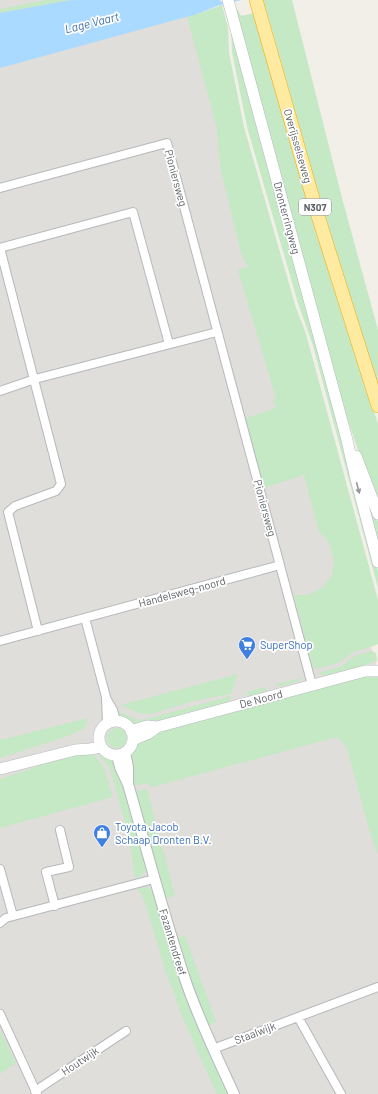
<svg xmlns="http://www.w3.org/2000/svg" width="378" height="1094" viewBox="0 0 378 1094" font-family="Barlow,sans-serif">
<rect width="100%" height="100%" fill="#f1efe8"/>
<path fill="#e0deda" d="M0,0h200l166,630 12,40v424h-378z"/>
<path fill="#c5e8c5" d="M46,0h25l-71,13v-4z
M261,0h31l50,198 36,132v60l-32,-100 -80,-281z
M222,5l6,23 1,25 15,74 52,181 10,26 72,266v44l-2,1 -22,7 -16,11 -22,6 -4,-3 -18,-71h13l15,-7 9,-11 3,-16 -4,-16 -6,-9 -5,-4 -15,-57 -40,13 -18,-70 30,-10 -3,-8 3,-1 -38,-129 10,-3 -7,-14 -21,-86 -3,-38 -30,-113 10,-2z
M238,10l3,6 13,-3 105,351 19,60v84l-34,-99 -109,-398z
M231,26l147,546v16l-65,-242 -15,-43 -51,-176 -15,-75z
M360,472l18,50v30z
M372,651l4,2 1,8c-15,4 -44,21 -59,12l22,-6 15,-11z
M238,674l-7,20 -37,7 -43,13 -13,-1 -17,-8z
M378,674v180l-7,-18 -24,-87 -3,-5 -7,-7 -185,50 -5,-4 -13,3 -4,-30c1,-4 4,-11 8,-14 8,-7 26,-11 36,-15l182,-49z
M302,678l-3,3 -22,6 -1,-3z
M265,687l1,3 -13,7h-5l-1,-5z
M231,696l1,1 -4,5 -65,19 -30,4 -13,-8 -2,-4v-1c9,1 16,8 25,8z
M88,718l-3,10 -17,8 -68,22v-18z
M107 738a10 10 0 1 1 20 0a10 10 0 1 1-20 0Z
M94,751h3l6,3 11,7 19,52 14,56 -4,5 -8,5 -6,-43 -19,-66 -3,-6z
M90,752l13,13 10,32 -113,31v-49l70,-24z
M147,789l28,107 -11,3 -28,-108z
M146,887l3,1 5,5 47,139 27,62h-11l-34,-75 -18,-50 -21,-69 -7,-12z
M185,936l31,86 -8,4 -33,-88z
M0,1030l16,33 -16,11z"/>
<path fill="#aadaff" d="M71,0h149l1,2 7,-2h13l-24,6 -20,8 -197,54v-55z"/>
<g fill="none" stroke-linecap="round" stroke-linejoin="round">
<defs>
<path id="minor" d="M0,188l167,-45 145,542
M0,248l61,236 -5,7 -41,15 -7,6 30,119
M0,248l133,-36 36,132
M0,391l35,-12 182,-47
M85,618l21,79 1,27
M0,641l280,-76
M106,698l7,12 3,11
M0,869l13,47
M55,906l-9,-34 23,-5 -9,-37
M0,923l6,-5 148,-39
M0,1014l37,80
M298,1017l43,77
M213,1049l165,-62
M35,1091l91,-60"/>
<path id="tertiary" d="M125,753l3,14v15
M117,755l3,12 8,17c19,66 36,133 58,198 13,38 31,75 48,112"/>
<path id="secondary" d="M228,0l118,436 9,39 23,87
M356,456l22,58
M99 738a17 17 0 1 1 34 0a17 17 0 1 1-34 0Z
M131,731l16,-5 10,1
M133,740l16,-7 8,-6 208,-56h13
M0,769l75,-19 15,-1 11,-2"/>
<path id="trunk" d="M256,0l62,216 60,190"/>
</defs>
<use href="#minor" stroke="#b5b8bc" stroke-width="10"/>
<use href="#tertiary" stroke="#b5b8bc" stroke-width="12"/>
<use href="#secondary" stroke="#b6babf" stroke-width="12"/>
<use href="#trunk" stroke="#f9ab00" stroke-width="14"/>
<use href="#minor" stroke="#fff" stroke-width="8"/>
<use href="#tertiary" stroke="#fff" stroke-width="10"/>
<use href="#secondary" stroke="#fff" stroke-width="11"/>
<use href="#trunk" stroke="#feeaa1" stroke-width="13"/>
</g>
<defs><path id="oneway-solid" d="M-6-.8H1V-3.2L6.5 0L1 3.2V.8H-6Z"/></defs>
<use fill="#979a9d" href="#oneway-solid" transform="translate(358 488) rotate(75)"/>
<defs>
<symbol id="supermarket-pin" viewBox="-11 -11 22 30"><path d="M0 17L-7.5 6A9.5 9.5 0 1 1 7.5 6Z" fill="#3f7fe0" stroke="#fff"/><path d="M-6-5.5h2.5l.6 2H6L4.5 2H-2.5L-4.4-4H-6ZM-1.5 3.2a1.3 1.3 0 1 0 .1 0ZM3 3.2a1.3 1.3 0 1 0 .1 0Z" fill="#fff"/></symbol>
<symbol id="shop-pin" viewBox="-11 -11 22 30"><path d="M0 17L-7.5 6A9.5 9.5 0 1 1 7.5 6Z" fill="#3f7fe0" stroke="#fff"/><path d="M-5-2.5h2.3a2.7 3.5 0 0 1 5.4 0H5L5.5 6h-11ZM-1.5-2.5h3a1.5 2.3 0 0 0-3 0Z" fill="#fff"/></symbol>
</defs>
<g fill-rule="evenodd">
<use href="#supermarket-pin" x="237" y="635" width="20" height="27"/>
<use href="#shop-pin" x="92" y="823" width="20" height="27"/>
</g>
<g text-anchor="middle" stroke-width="3.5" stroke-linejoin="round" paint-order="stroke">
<rect fill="#fff" stroke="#8f9295" stroke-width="1" x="299" y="199" width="32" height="16" rx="3"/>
<g font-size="10" font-weight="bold" fill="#5f6368">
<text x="315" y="211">N307</text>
</g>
<g font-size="11" fill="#5f6368" stroke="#fff">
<text transform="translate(298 146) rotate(74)" y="4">Overijsselseweg</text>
<text transform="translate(176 178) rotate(75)" y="4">Pioniersweg</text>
<text transform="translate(287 218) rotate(75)" y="4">Dronterringweg</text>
<text transform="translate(265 508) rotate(75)" y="4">Pioniersweg</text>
<text transform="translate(182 592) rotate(-15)" y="4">Handelsweg-noord</text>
<text transform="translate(261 699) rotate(-15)" y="4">De Noord</text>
<text transform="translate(173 942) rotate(73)" y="4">Fazantendreef</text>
<text transform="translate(255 1033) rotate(-21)" y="4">Staalwijk</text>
<text transform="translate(80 1061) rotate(-34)" y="4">Houtwijk</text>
</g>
<g font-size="11" fill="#366cbe" stroke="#fff" text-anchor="start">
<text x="260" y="649">SuperShop</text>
<text x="115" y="831">Toyota Jacob<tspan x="115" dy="13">Schaap Dronten B.V.</tspan></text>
</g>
<g font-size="12" font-style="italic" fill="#4174aa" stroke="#fff">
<text transform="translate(92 23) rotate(-14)" y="4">Lage Vaart</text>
</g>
</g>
</svg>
